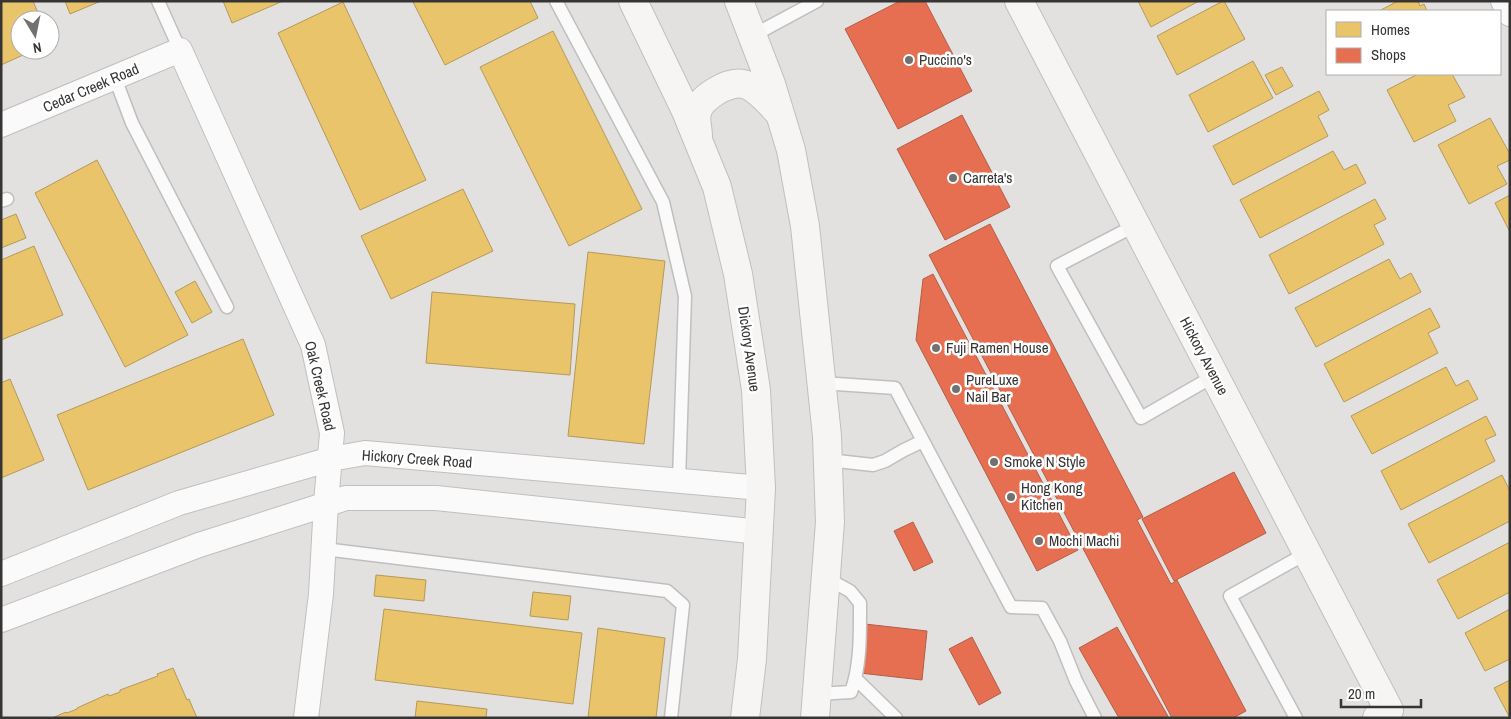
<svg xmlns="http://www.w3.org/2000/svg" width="1511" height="719" viewBox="0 0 1511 719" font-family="'Archivo Narrow',sans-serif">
<rect width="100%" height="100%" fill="#e3e1df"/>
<path fill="#e9c46a" stroke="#b3995a" d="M1,1h32l8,19h-21v30h14l-33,15z
M65,1h36l-31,13z
M223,1h60l-51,22z
M415,1h115l8,17 -93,47 -32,-63z
M1138,1h61l-48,26z
M1223,1h1l21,38 -68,36 -20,-39z
M1398,1h20l2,5 4,-2 3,7h-48z
M343,2l83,178 -66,30 -82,-177z
M553,31l89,178 -73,37 -89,-179z
M1253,61l20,37 -65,34 -19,-37z
M1282,67l11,19 -17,9 -11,-20z
M1418,74h34l13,23 -17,8 8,16 -42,21 -27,-52z
M1319,91l10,19 -11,6 10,20 -95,49 -20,-39z
M1490,118l20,36v6l-13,6 10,18 -38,20 -31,-59z
M1333,151l11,19 12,-6 10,19 -106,55 -20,-38z
M97,160l91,175 -63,32 -90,-174z
M463,189l30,62 -102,48 -30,-63z
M1510,195v37l-15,-29z
M1375,199l11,20 -12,6 10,19 -95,50 -20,-39z
M16,214l10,24 -25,10v-28z
M34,246l29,69 -62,25v-80z
M588,252l77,9 -21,183 -76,-8z
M1389,259l11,20 11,-6 10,19 -105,55 -21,-39z
M195,281l17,31 -20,11 -17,-31z
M432,292l143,12 -5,71 -144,-12z
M1430,308l10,19 -12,6 10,20 -94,49 -20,-38z
M243,339l31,76 -186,75 -31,-75z
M1446,367l10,19 12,-6 10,19 -106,55 -21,-38z
M10,379l34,81 -43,18v-95z
M1486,416l10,19 -11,5 10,21 -94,49 -20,-39z
M1502,475l8,16v30l-81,42 -21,-39z
M1510,542v50l-52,27 -21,-39z
M376,575l50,5 -2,21 -50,-5z
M533,592l38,4 -3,24 -38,-4z
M384,609l198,24 -9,71 -198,-24z
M1510,609v50l-25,12 -20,-38z
M598,628l67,10 -9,80h-68z
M173,668l14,32 2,-1 8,19h-145l14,-6 1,1 10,-4v-1l31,-14 1,2 11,-4v-2l38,-14 -1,-2z
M1510,680v38l-16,-30z
M417,701l70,8 -1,9h-71z"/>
<path fill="#e76f51" stroke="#b25e48" d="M900,1h25l47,90 -74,38 -53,-100z
M962,115l48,92 -65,33 -48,-91z
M990,224l153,293 -6,3 34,64 6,-4 69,131 -13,7h-61l-243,-463z
M933,274l145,276 -41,21 -121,-231 7,-61z
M1234,472l32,61 -92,48 -32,-62z
M913,522l20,40 -19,9 -20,-40z
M856,623l71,8 -5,49 -71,-8z
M1117,627l52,91h-50l-40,-70z
M972,637l29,56 -22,12 -30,-56z"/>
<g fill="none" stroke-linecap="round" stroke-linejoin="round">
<defs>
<path id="service" d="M158,1l22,49
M556,1l107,201 22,94 -6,184
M752,36l65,-35
M115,78l17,45 95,184
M1,201l6,-2
M1136,225l-79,41 84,152 73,-42
M822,383l73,5 116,219 31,1 18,33 16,40 19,37
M828,460l45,5 12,-4 19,-11 19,-9
M324,549l343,42 16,14 -12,113
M856,679l40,39
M817,694l34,-2c10,-27 9,-60 9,-89l-10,-12 -24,-13
M1296,718l-66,-122 77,-43"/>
<path id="minor" d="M1503,1l7,13
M1,125l179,-75 133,295 19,88 -6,70 -5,91 -15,124
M1,574l178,-71 152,-44 34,-6 396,35
M1,620l198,-75 147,-47h90l324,34"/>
<path id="secondary" d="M633,1l53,110 31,76 21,87 18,116 5,98 -9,171 -7,59
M739,1l32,83 20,66 14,76 22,210 3,86 -15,196
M1019,1l370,709 -12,8
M698,136c0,-7 -3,-16 -1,-23 2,-15 31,-32 46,-29 12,2 28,20 36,29"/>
</defs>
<use href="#service" stroke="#c1bfbe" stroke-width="15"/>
<use href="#minor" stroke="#c1bfbe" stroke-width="26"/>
<use href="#secondary" stroke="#c1bfbe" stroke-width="30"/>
<use href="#service" stroke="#fbfafa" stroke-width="12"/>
<use href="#minor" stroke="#fbfafa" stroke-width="24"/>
<use href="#secondary" stroke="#f7f5f4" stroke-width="28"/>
</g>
<g fill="#737170" stroke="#fff" stroke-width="2">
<circle cx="909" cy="60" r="5"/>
<circle cx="953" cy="178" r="5"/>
<circle cx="936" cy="348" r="5"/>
<circle cx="956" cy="389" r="5"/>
<circle cx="994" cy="462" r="5"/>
<circle cx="1011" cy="497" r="5"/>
<circle cx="1039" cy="541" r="5"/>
</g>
<g text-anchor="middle" stroke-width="5" stroke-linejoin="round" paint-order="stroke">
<g font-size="15" fill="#363534" stroke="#fff" text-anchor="start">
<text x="919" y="65">Puccino's</text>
<text x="963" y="183">Carreta's</text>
<text x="946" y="353">Fuji Ramen House</text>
<text x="966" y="385">PureLuxe<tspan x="966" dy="17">Nail Bar</tspan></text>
<text x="1004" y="467">Smoke N Style</text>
<text x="1021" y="493">Hong Kong<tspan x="1021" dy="17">Kitchen</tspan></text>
<text x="1049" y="546">Mochi Machi</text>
</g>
<g font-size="15" fill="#363534" stroke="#fff">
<text transform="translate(91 88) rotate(-23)" y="5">Cedar Creek Road</text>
<text transform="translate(749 349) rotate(82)" y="5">Dickory Avenue</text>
<text transform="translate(1204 356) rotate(62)" y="5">Hickory Avenue</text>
<text transform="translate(320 386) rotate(77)" y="5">Oak Creek Road</text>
<text transform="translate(417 459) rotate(4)" y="5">Hickory Creek Road</text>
</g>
</g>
<rect width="1511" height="719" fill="none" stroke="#363534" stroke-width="5"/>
<rect x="1326" y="10" width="175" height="65" fill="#ffffff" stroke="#afaeae"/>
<rect x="1336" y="22" width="25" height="15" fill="#e9c46a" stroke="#afaeae"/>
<text x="1371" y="35" font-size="15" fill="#363534">Homes</text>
<rect x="1336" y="48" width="25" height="15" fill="#e76f51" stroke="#afaeae"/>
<text x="1371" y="60" font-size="15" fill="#363534">Shops</text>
<g transform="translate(35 35) rotate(170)"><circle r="24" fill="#ffffff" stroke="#afaeae"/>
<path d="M0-4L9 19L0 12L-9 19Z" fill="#737170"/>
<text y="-8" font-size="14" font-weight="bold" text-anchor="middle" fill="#363534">N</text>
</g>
<path d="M1341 699v8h80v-8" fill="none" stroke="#363534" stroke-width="2.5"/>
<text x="1348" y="699" font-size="15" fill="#363534" stroke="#ffffff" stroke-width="4" paint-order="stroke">20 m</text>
</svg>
